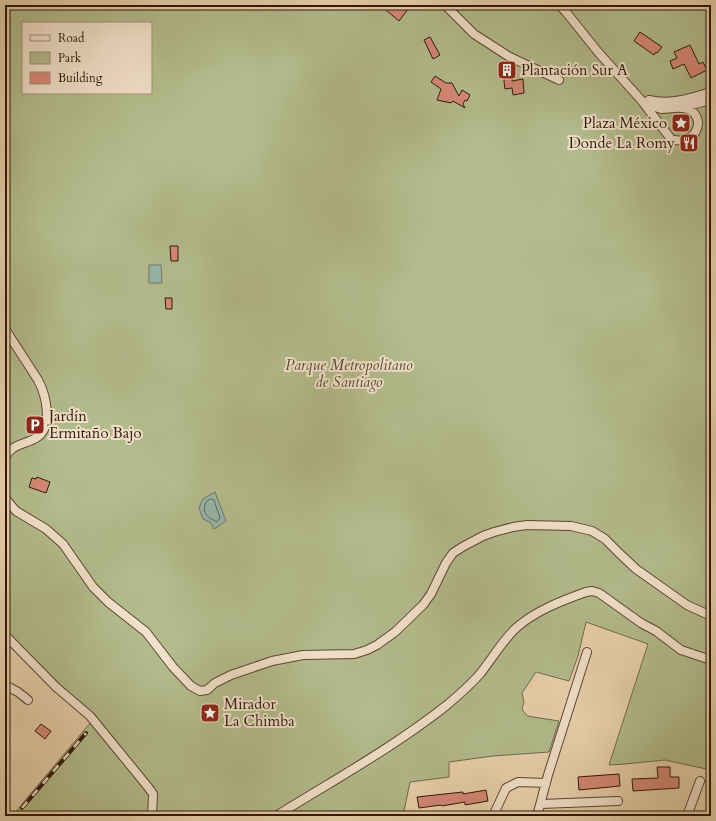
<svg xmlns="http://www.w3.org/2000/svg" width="716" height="821" viewBox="0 0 716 821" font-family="Cardo,serif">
<rect width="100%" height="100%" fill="#e9d1ad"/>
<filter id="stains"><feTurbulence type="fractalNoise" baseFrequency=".005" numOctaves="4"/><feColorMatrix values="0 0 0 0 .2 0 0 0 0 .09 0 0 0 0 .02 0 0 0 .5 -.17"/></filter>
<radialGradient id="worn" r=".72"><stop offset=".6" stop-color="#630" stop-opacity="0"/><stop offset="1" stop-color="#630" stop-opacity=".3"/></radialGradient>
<path fill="#b3bc8d" stroke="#706a4b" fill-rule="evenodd" d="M5,5h706v765l-46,-10 -40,4 -16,1 39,-121 -62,-22 -8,34 -9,25 -33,-9 -14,21 2,9 -2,7 5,7 32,5 -10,31 -56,4 -44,6v15l-39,5 -7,34h-391l79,-94 -86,-83zM23,23h128v70h-128z"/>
<path fill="#97b7ac" stroke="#6d776b" d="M149,265h12l1,18h-13z
M215,492l11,29 -12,8 -3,-6 -8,-4 -4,-11 4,-9z"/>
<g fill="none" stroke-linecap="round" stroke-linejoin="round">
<path stroke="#62685a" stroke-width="1" d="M211,499l3,1 6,18 -3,4c-9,-5 -16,-8 -11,-20z"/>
</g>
<path fill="#d68977" stroke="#2d1809" d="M390,5h21l-12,16 -13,-11z
M640,32l22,15 -5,6 -1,-1 -2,3 -20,-14z
M430,37l10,18 -7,4 -9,-19z
M690,45l9,19 4,-2 4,8 -16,8 -7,-14 -11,5 -3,-8 7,-3 -3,-6z
M505,61l8,4 -1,16 11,-2 1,14 -11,2 -1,-7 -7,1 -1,-8z
M435,76l11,7h6l7,13 3,-6 8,5 -3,6 -2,-1 -2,4 2,4 -12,-7 -2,2 -14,-3 4,-11 -10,-7z
M170,246h8v15h-7z
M165,298h7v11h-6z
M37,477l13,5 -4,11 -17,-6 3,-9 4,1z
M41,724l10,7 -6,8 -10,-8z
M657,767h13v10h9v11l-46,3 -1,-12 26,-1z
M619,774l1,12 -41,4 -1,-13z
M486,790l2,11 -23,4v-3l-23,4 -1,-1 -22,3 -2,-11 46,-5v2z"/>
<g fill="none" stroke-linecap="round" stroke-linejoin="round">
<defs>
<path id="minor" d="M445,5l29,29 34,22 51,24
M559,5l7,7 32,40 44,49 29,38c24,8 36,-19 19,-29 -9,-5 -18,-1 -28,-1 -6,-1 -14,-5 -20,-8
M649,100c22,5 41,-2 62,-8
M683,107l28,-7
M5,329l33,51c8,15 16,47 -2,58 -12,7 -25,6 -31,20
M5,498l11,13 30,18 17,15 30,43 15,15 38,30 27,35 18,19 9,5 7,-1 8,-7 16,-8 41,-14 31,-6 51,-1 13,-4 10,-5 18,-13 28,-27 8,-11 15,-31 7,-10 11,-7 19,-10 11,-4 19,-5 14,-2 44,1 21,5 13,8 14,14 17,16 51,36 24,11
M5,635l51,52 34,29 58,71 5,7 -1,22
M5,685l13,7 10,8
M541,804l77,-3
M276,816c58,-36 118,-69 171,-111 12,-10 23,-20 33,-31 12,-15 22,-33 36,-46 19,-17 45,-27 70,-36l6,-1 7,2 42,30 15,8 25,19 30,10
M493,816l13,-28 12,-6 28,1
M537,816l11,-41 39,-123
M687,816l13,-35"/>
</defs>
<use href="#minor" stroke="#5c4632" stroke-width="10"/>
<use href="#minor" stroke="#f1e1ca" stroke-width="8"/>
<defs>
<path id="rail" d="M22,808l64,-75"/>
</defs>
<use href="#rail" stroke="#2d1809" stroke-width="4"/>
<use href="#rail" stroke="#f1e1ca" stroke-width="2.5" stroke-dasharray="8" stroke-linecap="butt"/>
</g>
<defs>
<symbol id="building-square" viewBox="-11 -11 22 22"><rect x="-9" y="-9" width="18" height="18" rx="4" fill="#8f2418" stroke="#f1e1ca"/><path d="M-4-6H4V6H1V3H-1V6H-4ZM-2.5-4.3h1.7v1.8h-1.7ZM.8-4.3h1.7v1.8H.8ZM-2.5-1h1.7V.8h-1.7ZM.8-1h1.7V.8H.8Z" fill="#fff"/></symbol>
<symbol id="sight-square" viewBox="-11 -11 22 22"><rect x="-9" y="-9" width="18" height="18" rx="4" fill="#8f2418" stroke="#f1e1ca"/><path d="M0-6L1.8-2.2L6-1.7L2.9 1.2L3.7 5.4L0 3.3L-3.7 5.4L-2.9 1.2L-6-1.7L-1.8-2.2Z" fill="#fff"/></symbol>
<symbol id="restaurant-square" viewBox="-11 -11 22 22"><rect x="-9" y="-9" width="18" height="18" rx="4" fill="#8f2418" stroke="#f1e1ca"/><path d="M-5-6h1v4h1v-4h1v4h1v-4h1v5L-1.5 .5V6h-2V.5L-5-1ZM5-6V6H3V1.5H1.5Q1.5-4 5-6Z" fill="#fff"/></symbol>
<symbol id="parking-square" viewBox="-11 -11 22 22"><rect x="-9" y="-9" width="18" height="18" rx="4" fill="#8f2418" stroke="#f1e1ca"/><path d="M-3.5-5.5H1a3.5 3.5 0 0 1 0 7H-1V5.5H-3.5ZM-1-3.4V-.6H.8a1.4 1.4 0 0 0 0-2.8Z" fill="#fff"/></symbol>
</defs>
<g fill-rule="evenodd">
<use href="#building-square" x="496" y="59" width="22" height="22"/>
<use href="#sight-square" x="670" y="112" width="22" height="22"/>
<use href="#restaurant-square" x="678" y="132" width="22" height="22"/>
<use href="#parking-square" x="24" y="414" width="22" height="22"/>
<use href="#sight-square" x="199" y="702" width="22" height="22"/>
</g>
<g text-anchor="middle" stroke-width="4" stroke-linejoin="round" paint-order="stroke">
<g font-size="15" fill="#2d1809" stroke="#f1e1ca" text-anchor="start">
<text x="521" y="75">Plantación Sur A</text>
<text x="667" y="128" text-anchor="end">Plaza México</text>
<text x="675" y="148" text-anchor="end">Donde La Romy</text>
<text x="49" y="421">Jardín<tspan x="49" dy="17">Ermitaño Bajo</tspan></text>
<text x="224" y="709">Mirador<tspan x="224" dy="17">La Chimba</tspan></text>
</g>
<g font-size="15" font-style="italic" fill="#554931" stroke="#f1e1ca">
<text x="349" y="370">Parque Metropolitano<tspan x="349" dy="17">de Santiago</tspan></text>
</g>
</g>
<rect width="716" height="821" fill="none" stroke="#e9d1ad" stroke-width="20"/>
<rect x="6" y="6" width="704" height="809" fill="none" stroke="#2d1809" stroke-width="2"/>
<rect x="10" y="10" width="696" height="801" fill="none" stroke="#2d1809"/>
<rect x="22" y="22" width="130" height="72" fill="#f1e1ca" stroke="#a3917d"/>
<rect x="30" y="35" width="20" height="6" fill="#f1e1ca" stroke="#a3917d"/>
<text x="58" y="42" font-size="12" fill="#2d1809">Road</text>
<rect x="30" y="52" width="20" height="12" fill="#b3bc8d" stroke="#a3917d"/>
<text x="58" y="62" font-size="12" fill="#2d1809">Park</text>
<rect x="30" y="72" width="20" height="12" fill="#d68977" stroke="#a3917d"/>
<text x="58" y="82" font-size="12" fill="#2d1809">Building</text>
<rect width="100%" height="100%" filter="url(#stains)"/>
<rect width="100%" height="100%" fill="url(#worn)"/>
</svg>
